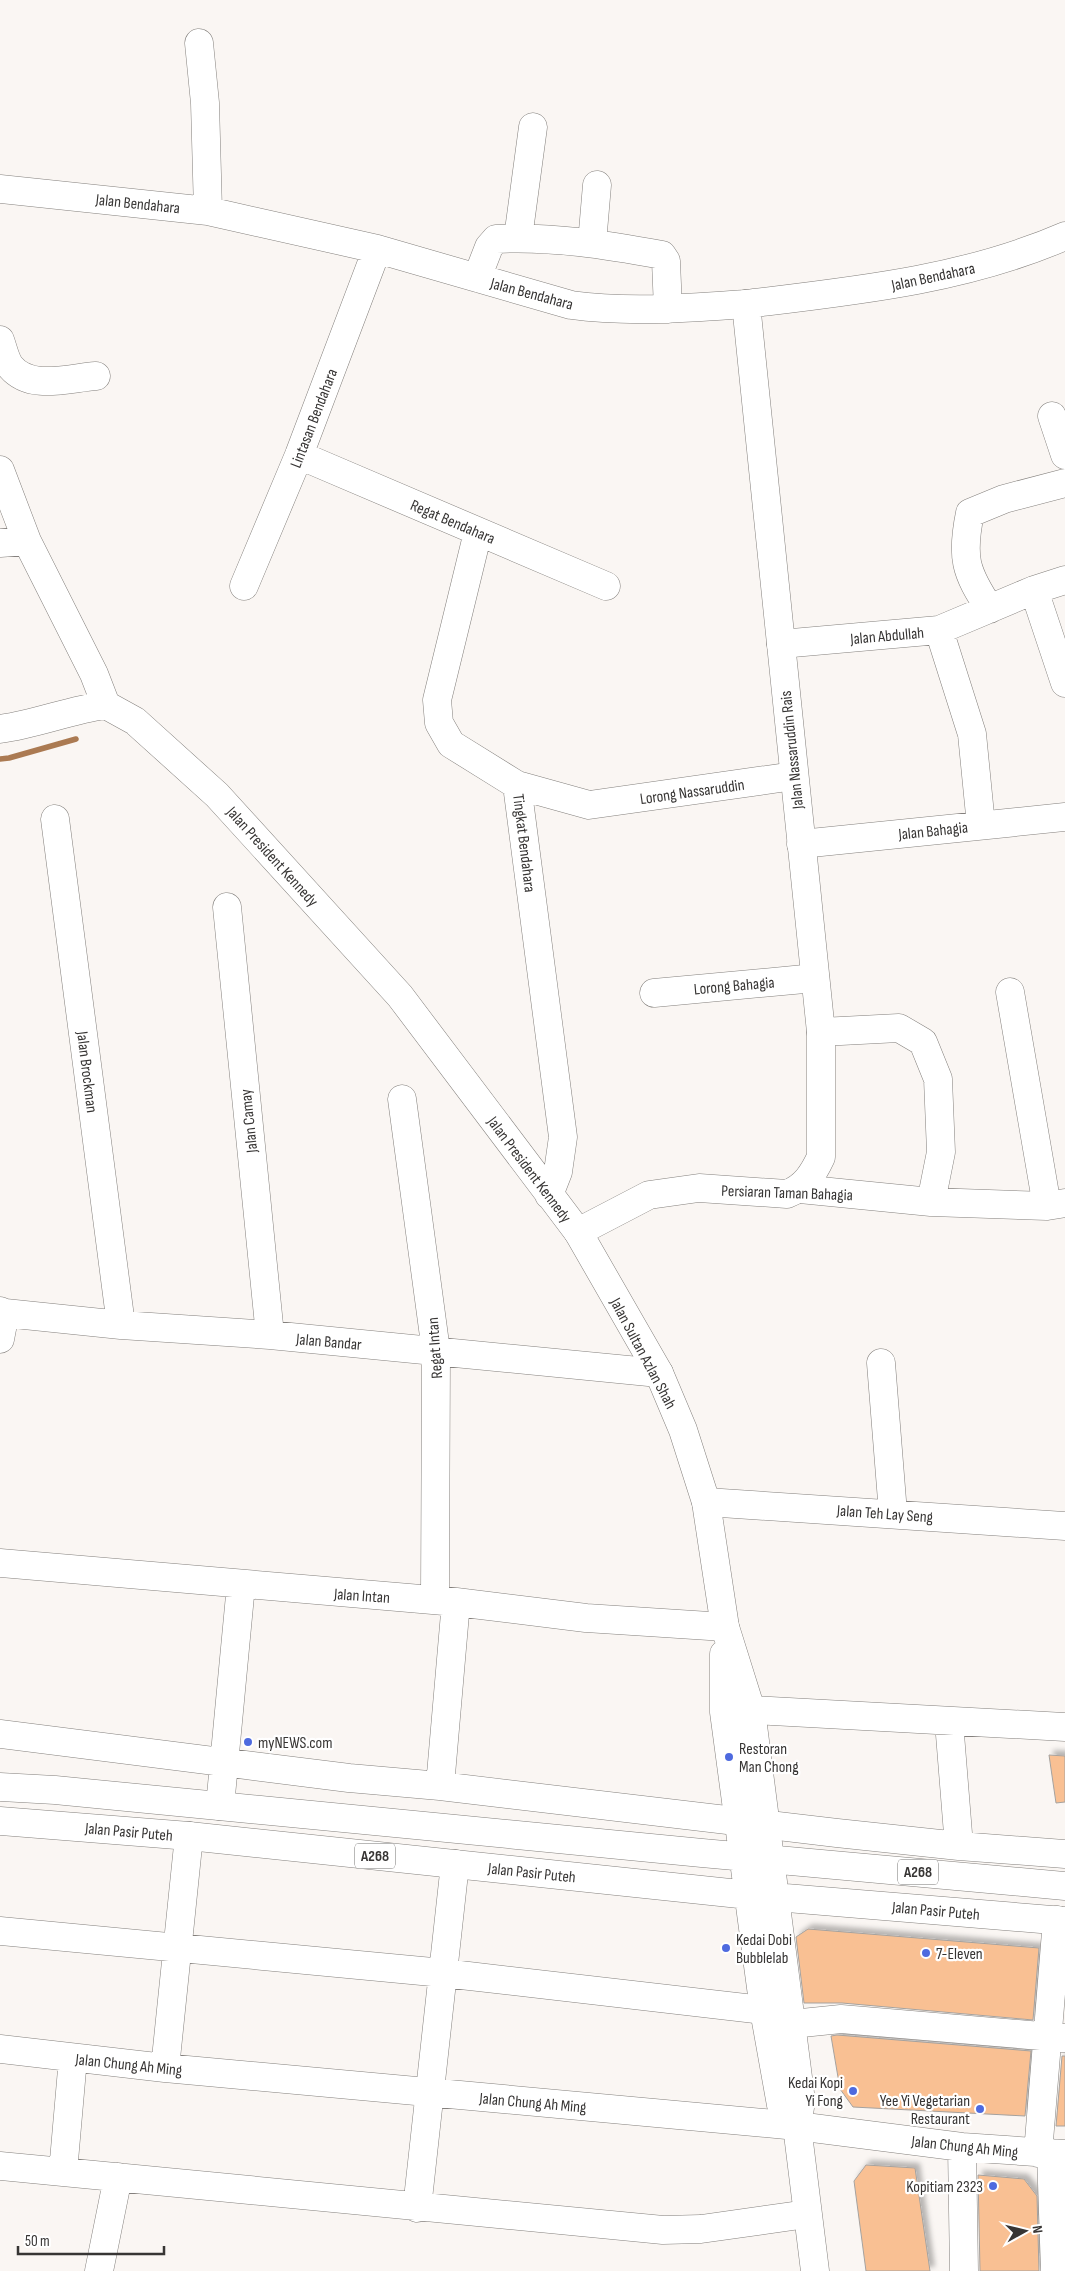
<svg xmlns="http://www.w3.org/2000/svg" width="1065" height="2271" viewBox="0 0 1065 2271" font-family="'Sofia Sans Condensed',sans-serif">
<defs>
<filter id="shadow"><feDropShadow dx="4.5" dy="-4.5" stdDeviation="2.5" flood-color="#0004"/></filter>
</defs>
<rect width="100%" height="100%" fill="#faf6f3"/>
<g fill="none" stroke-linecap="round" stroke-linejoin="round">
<path stroke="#ab7a52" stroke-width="5.5" d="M0,759l9,-1 67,-19"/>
</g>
<path fill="#f9c093" stroke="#a5a29f" filter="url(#shadow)" d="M1049,1755l16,1v46l-9,1z
M808,1929l231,19 -6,72 -191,-17h-38l-8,-66z
M837,2035l194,16 -6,65 -172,-9 -13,-18 -9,-53z
M1062,2056h3v70h-9z
M866,2165l49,3 15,103h-64l-12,-90z
M978,2175l46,4 13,17 2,75h-59z"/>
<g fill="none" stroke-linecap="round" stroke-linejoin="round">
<defs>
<path id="minor" d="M199,43l6,60 3,108
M0,189l208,22 169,38 194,56c58,8 117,3 175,-1
M518,238l15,-111
M592,243l5,-58
M477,278l12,-31 7,-8c56,-3 111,6 166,16l4,6 2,48
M0,340c3,8 5,19 10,26 20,25 58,12 86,10
M1052,416l13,39
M299,455l307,131
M0,470l27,71 67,133 12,31 29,16 82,74 183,201 178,236
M478,532l-41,168 2,23 12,21 66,41 46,352 -5,35 -9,23
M0,543l27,-2
M244,586l55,-131 78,-206
M1034,590l31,93
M990,609c-25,-37 -29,-52 -20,-96l34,-14 61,-16
M939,630l33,104 9,91
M781,644l158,-14 95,-40 31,-10
M0,729c36,-5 70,-19 106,-24
M517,785l72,20 205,-29
M55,819l66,506
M801,844l264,-27
M227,907l43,428
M1010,992l37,214
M654,993l161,-15
M821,1032l78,-4 24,14 15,37 3,73 -10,50
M402,1099l34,252 -1,249
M800,1189l131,13 116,4 18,-3
M0,1311l5,2 116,12 149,10 389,38
M0,1339l5,-26
M881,1363l12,150
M706,1502l359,24
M0,1563l456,39 130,16 139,9
M751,1710l314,17
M949,1722l10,124
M0,1734l349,44 91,8 397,47 122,13 106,8
M440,1786l16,-184
M220,1806l21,-221
M0,1931l443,42 321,37
M792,2024l49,-5 224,19
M0,2049l165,19 632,58 165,21 103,7
M165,2068l24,-232
M962,2147l2,124
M1038,2153l19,-233
M1051,2153l4,118
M0,2166l63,6 10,-114
M63,2172l600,58 38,-1 106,-15
M417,2208l38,-344
M99,2271l19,-94"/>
<path id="major" d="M724,1654v58l40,298 17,95 16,21
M0,1787l55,3 647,63 363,33
M0,1821l189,15 560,59 316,26
M815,2271l-18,-145 4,-25 -50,-391 -26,-83 -19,-125 -23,-72 -24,-57 -81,-141 71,-37 50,-7 88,6c18,-7 26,-20 34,-37v-125l-75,-728c108,-13 218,-24 319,-68"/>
</defs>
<use href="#minor" stroke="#84807d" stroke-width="29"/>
<use href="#major" stroke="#84807d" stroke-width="29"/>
<use href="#minor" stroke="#fff" stroke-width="28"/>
<use href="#major" stroke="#fff" stroke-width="28"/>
</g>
<g fill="#4e6adf" stroke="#fff" stroke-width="2">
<circle cx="248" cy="1742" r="5"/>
<circle cx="729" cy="1757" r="5"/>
<circle cx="726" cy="1948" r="5"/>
<circle cx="926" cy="1953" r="5"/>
<circle cx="853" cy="2091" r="5"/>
<circle cx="980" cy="2109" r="5"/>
<circle cx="993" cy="2186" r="5"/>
</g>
<g text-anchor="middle" stroke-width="4.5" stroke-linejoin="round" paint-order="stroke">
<g fill="#fff" stroke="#737271" stroke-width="1">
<rect x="355" y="1843.5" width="40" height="25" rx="4"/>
<rect x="898" y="1859.5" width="40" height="25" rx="4"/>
</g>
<g font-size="15" font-weight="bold" fill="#373534">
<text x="375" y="1861">A268</text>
<text x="918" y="1877">A268</text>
</g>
<g font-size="16" fill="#373534" stroke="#fff">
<text transform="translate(138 203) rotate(6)" y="6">Jalan Bendahara</text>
<text transform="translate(933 276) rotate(-12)" y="6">Jalan Bendahara</text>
<text transform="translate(532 293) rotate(15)" y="6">Jalan Bendahara</text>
<text transform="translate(313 418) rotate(-69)" y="6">Lintasan Bendahara</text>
<text transform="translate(453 521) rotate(23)" y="6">Regat Bendahara</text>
<text transform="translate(887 635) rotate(-5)" y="6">Jalan Abdullah</text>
<text transform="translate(791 750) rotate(-96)" y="6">Jalan Nassaruddin Rais</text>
<text transform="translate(692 791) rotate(-8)" y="6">Lorong Nassaruddin</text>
<text transform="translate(933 830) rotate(-6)" y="6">Jalan Bahagia</text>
<text transform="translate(525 843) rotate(83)" y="6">Tingkat Bendahara</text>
<text transform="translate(273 856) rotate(48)" y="6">Jalan President Kennedy</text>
<text transform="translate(734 985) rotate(-5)" y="6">Lorong Bahagia</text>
<text transform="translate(88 1072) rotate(83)" y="6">Jalan Brockman</text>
<text transform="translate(248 1121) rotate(-96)" y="6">Jalan Camay</text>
<text transform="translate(530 1169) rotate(53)" y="6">Jalan President Kennedy</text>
<text transform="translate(787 1192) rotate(2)" y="6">Persiaran Taman Bahagia</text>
<text transform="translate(329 1341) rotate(5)" y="6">Jalan Bandar</text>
<text transform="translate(434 1348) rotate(-94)" y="6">Regat Intan</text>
<text transform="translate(644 1353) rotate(62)" y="6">Jalan Sultan Azlan Shah</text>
<text transform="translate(885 1513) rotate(4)" y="6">Jalan Teh Lay Seng</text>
<text transform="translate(362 1595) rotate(4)" y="6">Jalan Intan</text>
<text transform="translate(129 1831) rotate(5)" y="6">Jalan Pasir Puteh</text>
<text transform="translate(532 1872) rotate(6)" y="6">Jalan Pasir Puteh</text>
<text transform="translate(936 1910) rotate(5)" y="6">Jalan Pasir Puteh</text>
<text transform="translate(129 2064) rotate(6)" y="6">Jalan Chung Ah Ming</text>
<text transform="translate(533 2102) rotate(5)" y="6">Jalan Chung Ah Ming</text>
<text transform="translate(965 2146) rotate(6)" y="6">Jalan Chung Ah Ming</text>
</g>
<g font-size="16" fill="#373534" stroke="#fff" text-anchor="start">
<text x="258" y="1748">myNEWS.com</text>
<text x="739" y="1754">Restoran<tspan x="739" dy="18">Man Chong</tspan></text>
<text x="736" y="1945">Kedai Dobi<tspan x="736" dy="18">Bubblelab</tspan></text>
<text x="936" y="1959">7-Eleven</text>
<text x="843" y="2088" text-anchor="end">Kedai Kopi<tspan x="843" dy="18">Yi Fong</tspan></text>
<text x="970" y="2106" text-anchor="end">Yee Yi Vegetarian<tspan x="970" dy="18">Restaurant</tspan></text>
<text x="983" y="2192" text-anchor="end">Kopitiam 2323</text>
</g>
</g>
<g transform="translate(1025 2231) rotate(82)" stroke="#ffffff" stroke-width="4" paint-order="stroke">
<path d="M0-4L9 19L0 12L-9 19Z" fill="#373534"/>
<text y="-8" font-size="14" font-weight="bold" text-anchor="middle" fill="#373534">N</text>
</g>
<path d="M18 2246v8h146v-8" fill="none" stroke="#373534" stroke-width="2.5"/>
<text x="25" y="2246" font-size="15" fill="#373534" stroke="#ffffff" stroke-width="4" paint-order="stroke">50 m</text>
</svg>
